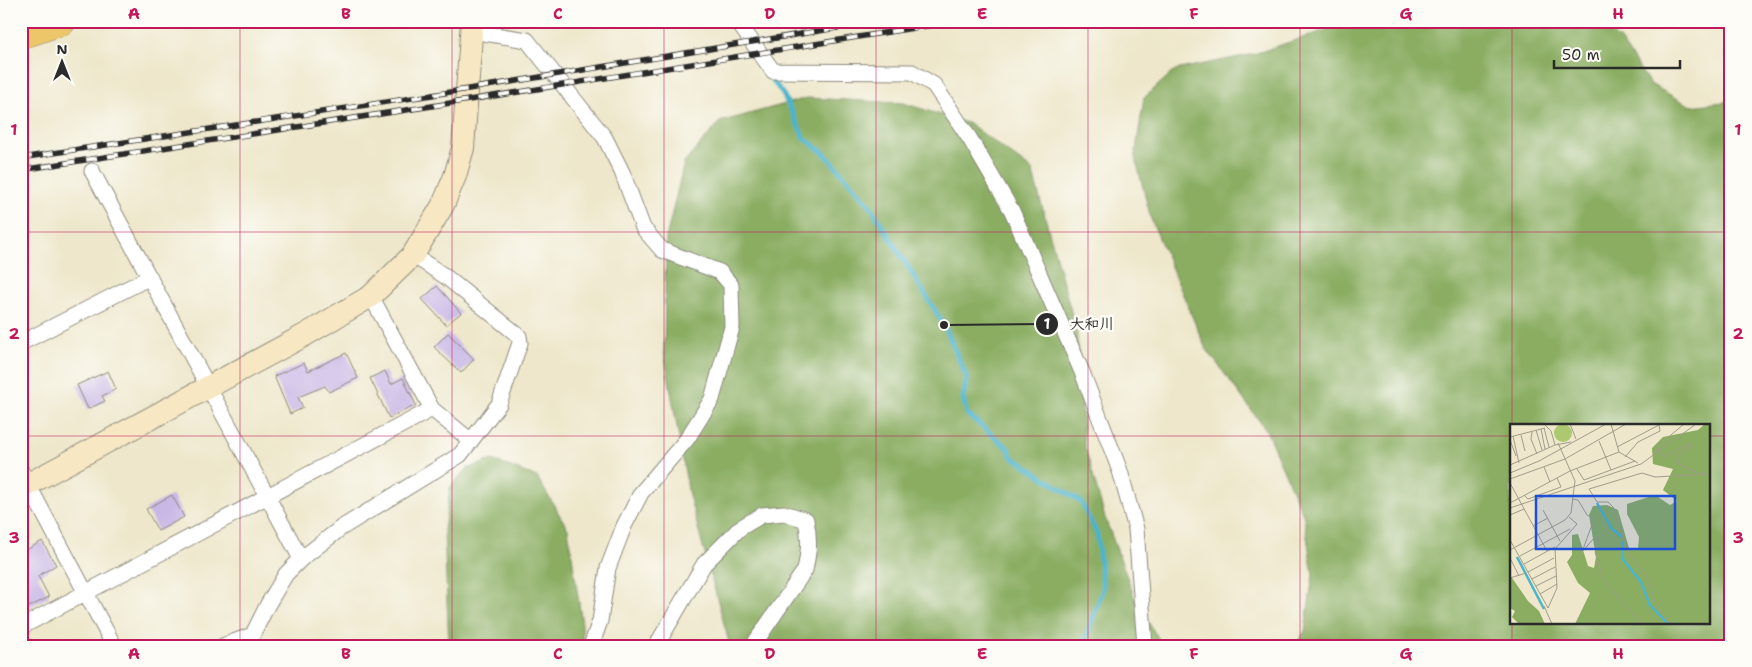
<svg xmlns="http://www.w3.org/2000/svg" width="1752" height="667" viewBox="0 0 1752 667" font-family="'Shantell Sans','Klee One',sans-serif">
<rect width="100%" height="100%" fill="#fdfcf7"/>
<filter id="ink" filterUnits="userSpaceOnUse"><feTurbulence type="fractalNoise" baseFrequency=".02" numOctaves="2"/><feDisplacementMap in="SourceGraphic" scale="10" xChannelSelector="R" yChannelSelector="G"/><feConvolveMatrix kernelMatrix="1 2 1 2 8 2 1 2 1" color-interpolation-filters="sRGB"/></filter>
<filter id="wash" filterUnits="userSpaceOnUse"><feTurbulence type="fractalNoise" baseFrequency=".0096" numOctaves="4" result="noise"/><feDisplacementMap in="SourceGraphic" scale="20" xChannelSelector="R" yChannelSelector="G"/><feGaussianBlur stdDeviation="1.12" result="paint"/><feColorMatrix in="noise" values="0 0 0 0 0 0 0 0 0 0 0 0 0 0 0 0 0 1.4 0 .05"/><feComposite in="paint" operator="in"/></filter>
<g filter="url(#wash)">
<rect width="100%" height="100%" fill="#eee7cb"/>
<path fill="#8aad62" stroke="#5a6c46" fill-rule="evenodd" d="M1353,21h241l26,19 30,44 41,22 40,-5v545h-436l10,-15 8,-56 -9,-58 -38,-87 -61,-83 -54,-128 -16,-63 9,-58 31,-28 79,-16zM1511,426h197v197h-197z
M807,98l96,5 67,21 62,46 45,163 7,111 21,74 32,86 26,42h-433l-41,-151 -25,-143 2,-114 18,-75 36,-41z
M492,460l45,17 31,52 14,95 1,22h-134l-5,-116 6,-43 18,-19z"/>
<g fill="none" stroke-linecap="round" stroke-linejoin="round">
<path stroke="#4cb4cb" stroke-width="5" d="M767,72l17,24 20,42 20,15 45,51 75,121 23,53 -4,20 4,16 42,35 2,7 70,46 16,32 6,55 -20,57"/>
</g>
<g id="blocks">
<path fill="#c9b8e6" d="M437,286l24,27 -15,12 -24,-26z
M448,333l26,26 -13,14 -27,-26z
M346,353l12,25 -29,14 -4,-6 -27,11 5,11 -13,6 -16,-38 30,-13 4,8z
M108,371l8,18 -14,7 3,5 -17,8 -11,-24z
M385,371l6,13 12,-6 13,27 -27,13 -19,-40z
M172,495l12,22 -26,14 -12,-22z
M42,541l14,24 -18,11 11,21 -20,10 -8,-17v-37z"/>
</g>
</g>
<g filter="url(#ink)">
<use href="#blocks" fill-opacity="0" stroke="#8c897b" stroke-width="1"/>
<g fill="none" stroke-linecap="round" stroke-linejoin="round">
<defs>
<path id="street" d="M737,21l36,50 139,1 22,13 36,54 42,72 70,161 38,99 16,58 9,117
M471,31l56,9 78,98 17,34 21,56 19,22 58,22 11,13 1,42 -20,72 -25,40 -46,54 -17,33 -16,42 -8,53 -9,25
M92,171l209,388
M371,296l61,113 39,32
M21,343l129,-66
M21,471l93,175
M21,627l411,-218
M223,646l29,-11
M247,646l21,-42 18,-30 15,-15 40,-31 119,-73 39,-51 21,-61 -1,-7 -73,-59 -33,-22
M656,646l48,-82 36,-36 22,-13 22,-2 22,7c4,19 3,31 -1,50l-49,71 -1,5"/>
<path id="secondary" d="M21,488l284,-153 66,-39 42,-41 30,-50 12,-29 8,-28 9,-127"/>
<path id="highway" d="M21,35l41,-14"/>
</defs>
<use href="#street" stroke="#8c897b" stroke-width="17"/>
<use href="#secondary" stroke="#8c897b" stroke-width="24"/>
<use href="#highway" stroke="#8c897b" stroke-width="29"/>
<use href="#street" stroke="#fff" stroke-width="15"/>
<use href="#secondary" stroke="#f7e8c3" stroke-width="22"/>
<use href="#highway" stroke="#ecc669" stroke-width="28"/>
<defs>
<path id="rail" d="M21,158l411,-63 447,-74
M21,170l411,-64 525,-85"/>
</defs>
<use href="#rail" stroke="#2b2b2b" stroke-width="5.5"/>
<use href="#rail" stroke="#fdfcf7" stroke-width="4" stroke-dasharray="11" stroke-linecap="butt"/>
</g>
</g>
<path fill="none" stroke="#c2185b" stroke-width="1" stroke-opacity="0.55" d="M240,21v625M452,21v625M664,21v625M876,21v625M1088,21v625M1300,21v625M1512,21v405M21,232h1710M21,436h1490M1708,436h23M1512,623v23"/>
<g transform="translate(1510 424)">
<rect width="200" height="200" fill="#eee7cb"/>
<path d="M44 9a9 9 0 1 1 18 0a9 9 0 1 1-18 0Z" fill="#adc96f"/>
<path d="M195,0h5v200h-135l15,-31 -12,-10 -11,-21 5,-7v-20l6,-1 10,32 6,2 2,-11 -7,-42 4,-9 14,-1 11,5 11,38 9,1 1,-12 -12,-23v-10l28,-9 15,10 7,-4 -14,-11 10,-21 -20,-5 -1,-16 11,-11 35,-7zM0,151l18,26 11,10 6,13h-26l-7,-7 3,-6 -5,-3z" fill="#8aad62"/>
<path fill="none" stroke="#4cb4cb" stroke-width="2.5" d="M87,79l15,26 10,8M113,117l-1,17 19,24 9,23 18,19M7,133l27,52"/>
<path fill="none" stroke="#a09c8b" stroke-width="1" d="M34,0l7,7 4,14M60,0l6,15M101,0l8,28 19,11M174,0l-25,21 -1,5 6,7 27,-14v4l-13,9 -2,6 16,9 18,4M34,4l5,19M31,5l4,20M26,6l6,20M22,8l-1,7 6,15M11,11l4,16M3,12l6,27M0,13l35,-9M0,16l6,16M89,17l12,29M107,23l42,-22 1,6 -22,11 -13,15M0,41l45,-20 16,-3M34,43l6,15M67,45l7,11 51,-19M0,49l29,-12 67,-37M0,55l55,-20 61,-35M0,59l37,68M14,71l4,4 33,-12 -4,-9M63,75l5,1 9,15 7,4 -12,33 12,-14h6l-5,14 9,29 38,43M0,79l60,-32 49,-19M0,84l131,-44 55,-40M33,86l17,31M0,91l14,-6M23,102l15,-8M0,116l38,68 9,-20 -2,-39 22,-25 -8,-7M0,126l55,-30 6,-7 4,-32 -17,-38M10,132l50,-27M0,134l9,18M14,140l31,-17M18,148l26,-14M0,154l16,-5M22,155l23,-12M26,162l20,-10M30,170l17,-10M34,182l8,18M161,200l-15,-18 -7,-25 -19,-25 -17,-49 -5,-5h-11l-8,-13 53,-16 13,4 53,-3"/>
<path fill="#1d4ed8" fill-opacity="0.15" stroke="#1d4ed8" stroke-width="2.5" d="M26,72h139v53h-139z"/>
<rect width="200" height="200" fill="none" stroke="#2b2b2b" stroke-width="2.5"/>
</g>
<path fill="none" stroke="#2b2b2b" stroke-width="2" d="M944 325L1047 324"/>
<g fill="#2b2b2b" stroke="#fdfcf7" stroke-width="2">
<circle cx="944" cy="325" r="5"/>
<circle cx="1047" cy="324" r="12"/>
</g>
<g font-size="15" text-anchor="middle" font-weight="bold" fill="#fff">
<text x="1047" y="329">1</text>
</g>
<g font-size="15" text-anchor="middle" font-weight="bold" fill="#2b2b2b" stroke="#fdfcf7" stroke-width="5" stroke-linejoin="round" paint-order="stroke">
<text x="1092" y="329">大和川</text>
</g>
<rect width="1752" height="667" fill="none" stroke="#fdfcf7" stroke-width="55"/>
<g transform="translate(62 62)" stroke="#fdfcf7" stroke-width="4" paint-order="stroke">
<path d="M0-4L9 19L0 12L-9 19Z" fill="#2b2b2b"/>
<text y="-8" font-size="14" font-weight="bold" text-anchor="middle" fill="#2b2b2b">N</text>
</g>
<path d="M1554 60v8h126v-8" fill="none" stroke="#2b2b2b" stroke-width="2.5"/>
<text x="1562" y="60" font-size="15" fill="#2b2b2b" stroke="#fdfcf7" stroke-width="4" paint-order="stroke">50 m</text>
<rect x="28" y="28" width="1696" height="612" fill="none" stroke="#c2185b" stroke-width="2"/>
<g font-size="16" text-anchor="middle" font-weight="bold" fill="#c2185b">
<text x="134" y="19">A</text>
<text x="346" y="19">B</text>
<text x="558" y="19">C</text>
<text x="770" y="19">D</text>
<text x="982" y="19">E</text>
<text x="1194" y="19">F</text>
<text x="1406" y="19">G</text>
<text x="1618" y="19">H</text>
<text x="14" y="135">1</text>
<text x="1738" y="135">1</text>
<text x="14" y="339">2</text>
<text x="1738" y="339">2</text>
<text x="14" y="543">3</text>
<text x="1738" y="543">3</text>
<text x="134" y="659">A</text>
<text x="346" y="659">B</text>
<text x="558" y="659">C</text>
<text x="770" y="659">D</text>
<text x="982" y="659">E</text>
<text x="1194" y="659">F</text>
<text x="1406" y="659">G</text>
<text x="1618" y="659">H</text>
</g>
</svg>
